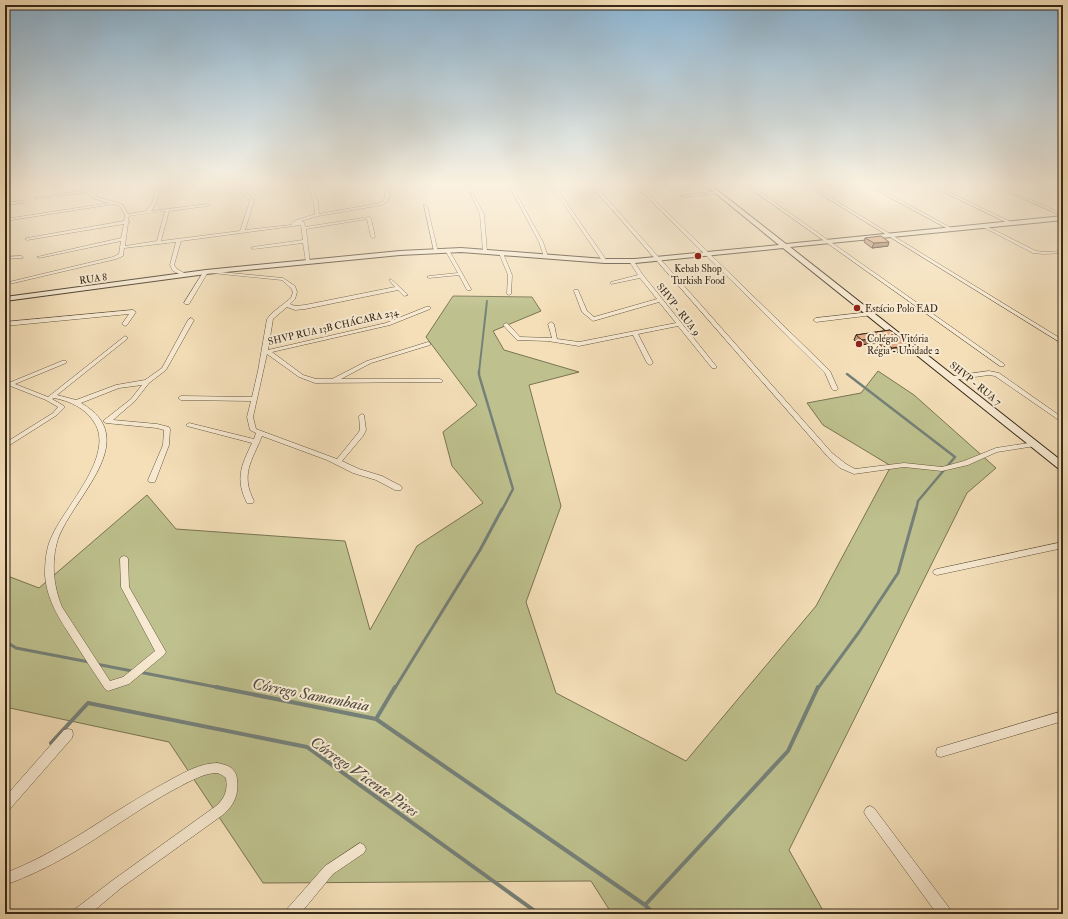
<svg xmlns="http://www.w3.org/2000/svg" width="1068" height="919" viewBox="0 0 1068 919" font-family="'IM FELL Double Pica',serif">
<rect width="100%" height="100%" fill="#f4dfb9"/>
<filter id="stains"><feTurbulence type="fractalNoise" baseFrequency=".005" numOctaves="4"/><feColorMatrix values="0 0 0 0 .2 0 0 0 0 .09 0 0 0 0 .02 0 0 0 .5 -.17"/></filter>
<radialGradient id="worn" r=".72"><stop offset=".6" stop-color="#630" stop-opacity="0"/><stop offset="1" stop-color="#630" stop-opacity=".3"/></radialGradient>
<path fill="#bec18e" stroke="#797453" d="M453,296l79,1 9,14 -48,20 11,19 75,22 -50,13 32,121 -35,96 30,91 130,68 130,-155 75,-140 -68,-41 -16,-22 54,-10 17,-22 36,24 82,73 -29,25 -178,357 36,64h-213l-21,-33 -328,2 -94,-141 -164,-35v-132l34,13 108,-93 29,34 169,12 25,89 47,-84 66,-43 -31,-37 -9,-34 34,-27 -51,-68z"/>
<g fill="none" stroke-linecap="round" stroke-linejoin="round">
<path stroke="#758079" stroke-width="2" d="M479,372l8,-71"/>
<path stroke="#758079" stroke-width="2.5" d="M479,371v4l34,114 -11,21
M847,374l108,83 -37,44 -2,9"/>
<path stroke="#758079" stroke-width="3" d="M5,641l11,7 73,14
M96,664l36,7
M139,672l82,16
M395,688l85,-138 22,-41
M818,688l41,-56 39,-59 18,-64"/>
<path stroke="#758079" stroke-width="4" d="M216,687l160,32 269,186 9,9
M376,719l19,-32
M51,743l37,-40 219,44 232,167
M645,905l143,-154 30,-64"/>
<defs>
<path id="street" d="M86,183h4v8l4,5 28,8 6,10 18,-3 6,-8 6,-20h4l-6,20 -5,8 57,-7 1,1 -2,1 -38,5 -8,30 79,-10 10,-30 -16,-18h4l16,18 -9,29 46,-5 3,-4 21,-7 -1,-11 -8,-20h4l8,20 1,11 61,-11 4,-3 3,-17h4l-3,18 -6,4 -64,11 -17,5 3,1 1,5 64,-10 2,1 4,19 -2,1 -2,-1 -4,-18 -61,10 4,34 -4,-1 -3,-19 -50,6 -2,-1 2,-1 50,-7 -2,-15 -120,16 -7,24 3,4 9,5v1l-2,1 -11,-5 -3,-6 6,-23 -52,6 -1,8 -7,3 -111,26v-2l108,-26 6,-3 2,-13 -82,17 -2,-1 84,-19 3,-14 -97,16 -2,-1 2,-1 97,-17 1,-6 -5,-9 -6,-2 -109,17v-2l105,-16 -18,-5 -5,-6 -51,7 -2,-1 52,-8zM165,211l-8,30 -32,5 3,-23 2,-1 -2,-1 1,-5z
M464,183h4l2,6h-2z
M527,183h5l-2,1z
M589,183h4l239,270 14,11 9,5 49,-6 38,4 22,-6 32,-13 39,-6 3,2 -3,2 -38,6 -29,13 -26,6 -38,-4 -50,7 -14,-6 -12,-11z
M633,183h4l193,188 8,18 -1,1h-4l-1,-1 -7,-16z
M743,183h4l257,181v2h-4z
M803,183h4l256,157v4z
M864,183h4l85,46 -3,1z
M925,183h5l83,40 -3,1z
M987,183h5l71,31v2z
M1049,183h5l9,4v2z
M710,185l1,2 -39,4 -2,-1z
M510,187l3,1 30,54 5,15v1l-4,-1 -5,-15z
M550,187h2l9,8 46,66v1h-4l-44,-65 -9,-8z
M718,191l1,2 -36,4 -2,-1z
M470,193l3,1 11,20 3,38 -4,-1 -3,-37z
M22,201h1v2l-18,2v-2z
M424,205l3,1 11,46 -4,-1z
M984,225l52,26 8,1 19,-1v2l-19,1 -11,-1 -50,-26 -1,-1z
M445,249l4,1 22,39v1h-4l-8,-15 -30,3 -2,-1 2,-1 29,-3 -13,-23z
M499,252l4,1 9,22 -1,19 -2,1 -2,-1 1,-19 -9,-22z
M21,256l2,1v1l-18,1v-2z
M629,260h4l10,15 73,91v2h-4l-34,-42 -40,8 15,29 -3,2 -3,-2 -14,-28 -54,11 -31,-5 -31,-1 -14,-15 3,-2 2,1 12,13 32,1 -4,-14 3,-2 3,2 3,15 22,3 97,-19 -17,-21 -66,19 -11,-9 -8,-21v-1h4l9,21 7,6 63,-18 -17,-21 -29,6v-2l27,-7 -9,-14z
M204,271l4,1 -19,32h-4l-1,-1z
M210,271l73,7 12,8 2,6 -2,7 -5,5 5,2 10,-1 90,-18 -6,-7 2,-1 17,16 -4,1 -6,-6 -93,19 -10,1 -8,-3 -14,12 -5,31 118,-27 40,-16h4v2l-40,16 -118,27 31,23 13,4h16l35,-18 61,-19 2,1v2l-59,18 -30,16h99l3,2 -1,1 -127,1 -16,-6 -32,-23 -14,63 3,12 81,30 21,-26 2,-3 -1,-14 3,-2 2,1 2,15 -3,6 -21,25 17,8 23,7 19,10 1,2 -1,2h-6l-19,-10 -23,-7 -26,-13 -65,-24c-10,25 -22,38 -8,65l-1,2h-6c-12,-24 -6,-37 5,-60l-65,-17 -1,-1 3,-2 65,16 2,-6 -6,-3 -3,-13 4,-16 -70,-1 -3,-2 3,-2 71,1 6,-26 9,-52 5,-6 19,-15 2,-6 -2,-4 -9,-8 -70,-7 -2,-1z
M133,310l3,2 -9,13 -2,1 -3,-2 7,-10 -124,12v-4z
M871,312l2,1v2l-57,7 -3,-2 3,-2z
M191,318l3,2 -28,50 -17,13 -14,18 -22,19 44,4 12,3 1,2 -1,16 -14,37h-6l-1,-2 15,-35 1,-15 -7,-2 -51,-5 -3,-2 28,-22 11,-14 -23,3 -38,15c63,36 -8,94 -23,136 -7,22 -5,46 4,68l48,74 13,-4 32,-26 -34,-64 -1,-28 1,-2 3,-1 3,1 1,2 1,28 37,65 -2,3 -35,29 -21,7 -3,-2c-10,-15 -20,-30 -30,-46 -14,-22 -28,-41 -30,-68 0,-13 1,-27 7,-39 13,-30 64,-81 42,-114 -9,-14 -24,-21 -40,-24l-2,1 12,7 1,1 -8,8 -52,33v-5l48,-30 5,-6 -12,-7 -38,-15 -3,-2v-5l6,4 51,-21h4v2l-51,21 33,13 77,-61 3,2 -1,1 -70,56 19,5 40,-15 29,-5 17,-12 26,-48z
M989,371l10,2 64,45v5l-68,-47 -6,-1 -36,5 -3,-2 3,-2z
M1063,542v6l-126,27 -3,-1 -1,-2 1,-2 3,-1z
M1063,711v10l-122,36 -4,-1 -1,-4 1,-4 4,-1z
M68,729l4,1 1,4 -1,4 -63,72 -4,2v-15l59,-67z
M217,763c6,1 14,3 17,8 2,2 3,6 3,9 2,14 -3,25 -13,34l-103,74 -31,26h-16l1,-5 38,-29 103,-74c9,-8 12,-16 10,-28 -3,-3 -7,-5 -11,-5 -14,1 -28,10 -40,16 -37,20 -70,45 -106,66 -21,12 -42,22 -64,30v-12c27,-10 51,-24 76,-39 30,-19 59,-38 91,-55 13,-7 29,-16 45,-16z
M870,806l4,2 76,101 1,5h-14l-71,-98 -2,-4 2,-4z
M360,843l4,2 2,4 -2,4 -31,21 -33,40h-14l1,-5 38,-43z"/>
<path id="secondary" d="M17,183h14l-26,5v-4z
M703,183h5l78,61 277,-28v4l-273,27 273,215v9l-4,-2 -276,-221 -148,15h-30l-144,-11 -61,3 -194,19 -201,27v-4l201,-27 194,-19 61,-3 144,11h30l144,-14z"/>
</defs>
<use href="#street" stroke="#645640" stroke-width="1"/>
<use href="#secondary" stroke="#342818" stroke-width="2"/>
<use href="#street" fill="#f8ead2" fill-rule="evenodd"/>
<use href="#secondary" fill="#f8ead2" fill-rule="evenodd"/>
</g>
<path fill="#c59574" stroke="#342818" d="M865,238l23,8 -16,2 -8,-6z
M890,330l17,21 -17,2 -12,-10 -18,2 -6,-5 2,-5z"/>
<path fill="#a0795e" stroke="#342818" d="M889,242l-1,4 -16,2 2,-5z
M880,338l-2,5 -18,2 2,-5z
M910,345l-3,6 -17,2 2,-5z"/>
<path fill="#e5ad87" stroke="#342818" d="M881,236l8,6 -15,1 -9,-5z
M890,330l20,15 -18,3 -12,-10 -18,2 -6,-5z"/>
<linearGradient id="sky" x2="0" y2="1"><stop stop-color="#8bb6d6"/><stop offset="0.59" stop-color="#faf1e0"/><stop offset="1" stop-color="#faf1e0" stop-opacity="0"/></linearGradient>
<rect width="1068" height="312" fill="url(#sky)"/>
<g fill="#8f2418" stroke="#f8ead2" stroke-width="1.5">
<circle cx="698" cy="256" r="4"/>
<circle cx="857" cy="308" r="4"/>
<circle cx="859" cy="344" r="4"/>
</g>
<g text-anchor="middle" stroke-width="4" stroke-linejoin="round" paint-order="stroke">
<g font-size="10" fill="#342818" stroke="#f8ead2" text-anchor="start">
<text x="698" y="272" text-anchor="middle">Kebab Shop<tspan x="698" dy="12">Turkish Food</tspan></text>
<text x="865" y="312">Estácio Polo EAD</text>
<text x="867" y="342">Colégio Vitória<tspan x="867" dy="12">Régia - Unidade 2</tspan></text>
</g>
<g font-size="10" fill="#342818" stroke="#f8ead2">
<text transform="translate(93 278) rotate(-8)" y="4">RUA 8</text>
<text transform="translate(679 309) rotate(52)" y="4">SHVP - RUA 9</text>
<text transform="translate(333 326) rotate(-13)" y="4">SHVP RUA 13B CHÁCARA 234</text>
<text transform="translate(976 383) rotate(39)" y="4">SHVP - RUA 7</text>
</g>
<g font-size="16" font-style="italic" fill="#4f4c40" stroke="#f8ead2">
<text transform="translate(311 694) rotate(11)" y="6">Córrego Samambaia</text>
<text transform="translate(365 776) rotate(35)" y="6">Córrego Vicente Pires</text>
</g>
</g>
<rect width="1068" height="919" fill="none" stroke="#f4dfb9" stroke-width="20"/>
<rect x="6" y="6" width="1056" height="907" fill="none" stroke="#342818" stroke-width="2"/>
<rect x="10" y="10" width="1048" height="899" fill="none" stroke="#342818"/>
<rect width="100%" height="100%" filter="url(#stains)"/>
<rect width="100%" height="100%" fill="url(#worn)"/>
</svg>
